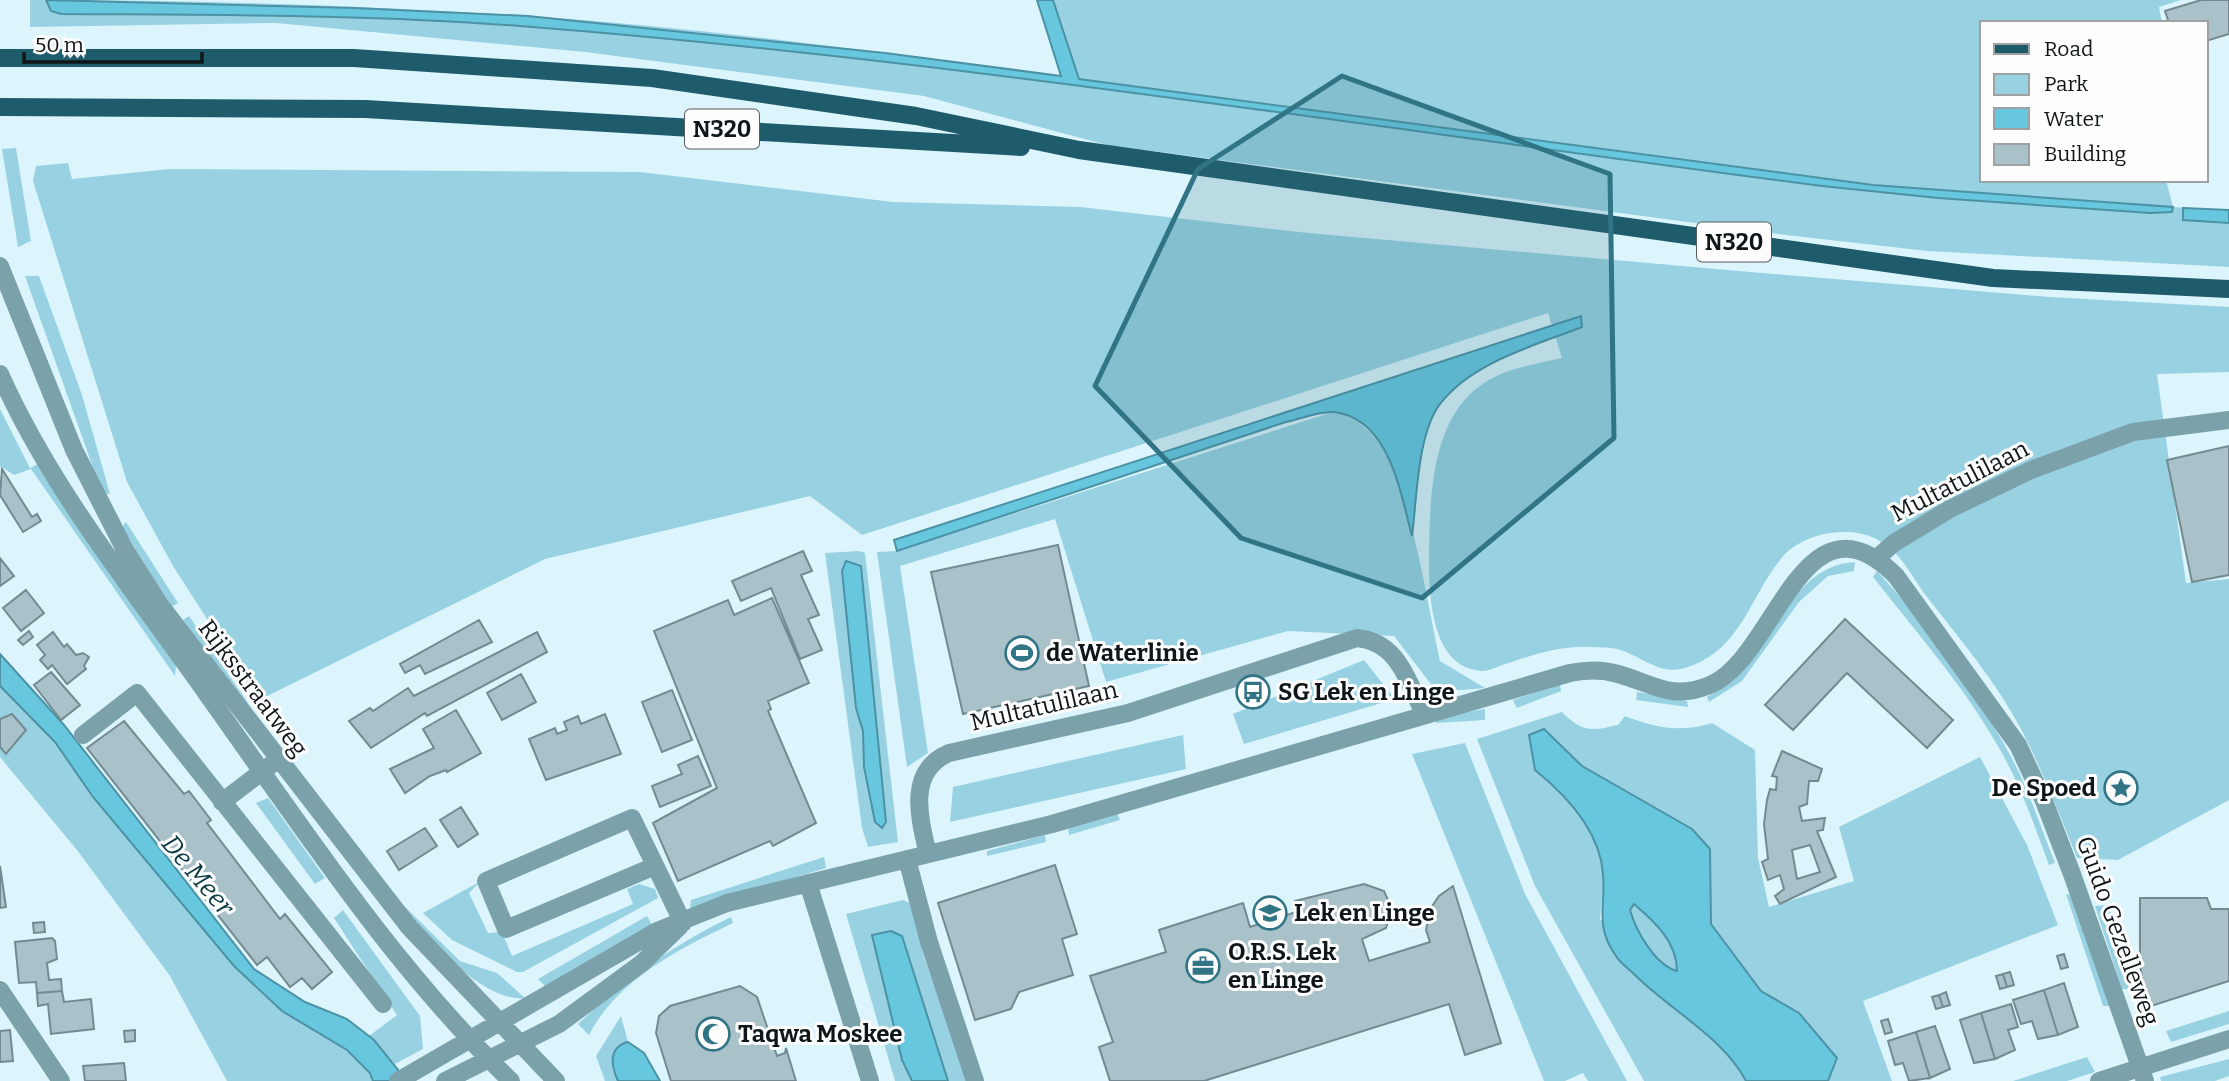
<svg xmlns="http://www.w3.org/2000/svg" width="2229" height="1081" viewBox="0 0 2229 1081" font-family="Bitter,serif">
<rect width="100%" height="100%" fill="#dcf5fc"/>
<path fill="#98d2e2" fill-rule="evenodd" d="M30,0c165,0 332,5 497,16 184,12 368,38 551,63l-25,-79h1128l-22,7 3,16h-180v157h184l7,27 56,3v57l-302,-16 -141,-16 -679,-90 -183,-49 -339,-44 -309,-29 -246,4z
M16,148l15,93 -13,6 -16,-98z
M68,163l4,16 97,-10 471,3 253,30 187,5 228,26 454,40 288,24 179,10v65l-72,2 29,209 43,-4v221l-111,60 -41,-2c-17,-43 -34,-86 -55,-127 -25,-48 -62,-92 -95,-134 -15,-20 -27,-46 -49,-57 -28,-16 -78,-7 -98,20 -31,39 -39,89 -92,107 -29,10 -45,-11 -71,-18 -8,-2 -17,-1 -25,-2 -28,-2 -54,6 -80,15 -9,2 -22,9 -30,9 -52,-3 -53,-78 -53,-114 1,-58 1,-139 55,-174 22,-15 52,-19 78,-25l-14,-45 -686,222 -52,-39 -265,63 -286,141 -86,-134 -46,-84 -94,-301 3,-15z
M25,276h14l43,119 28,99 -8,-1z
M0,409l30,59 8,-4 138,201 -1,11 -144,-207 -17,6 -14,-9z
M1333,412c19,4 31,12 44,28 32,39 51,167 63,221l45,27 -48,4 -43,-56 -106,-5 -182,51 -51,-163 -155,47 28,187 -21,14 -30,-215 20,-1z
M126,522l52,81 -7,4 -49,-80z
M859,551l6,2 33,289 -30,5 -6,-19 -37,-275zM847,561l14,6 25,255 -22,-55 -1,-36 -7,-23 -14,-137z
M1855,562l-1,9 -26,5 -29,26 -57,79 -33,21 -2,-5c10,-6 23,-13 31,-21 38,-38 56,-111 117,-114z
M1877,571c47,52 93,112 127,173 22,37 35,79 51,119l-6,2c-15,-41 -29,-81 -51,-119 -35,-61 -82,-114 -125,-169z
M189,616l71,105 -77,-101z
M1364,660l31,39 -151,45 -11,-30z
M1560,684l1,7 -44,17 -4,-8z
M0,686l55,56 38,55 141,169 48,45 65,39 23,23 3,8h-146l-57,-105 -93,-126 -77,-93z
M1637,692l50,9 1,6 -52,-7z
M1485,709v11l-49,3 -2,-5z
M1562,712c21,21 29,19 56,13l7,-9c31,12 55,17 87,7l43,27 3,108 11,49 85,-26 -15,-54 141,-70 47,88 31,80 -195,76 29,80h-64l9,-23 -38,-45 -38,-22 -50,-67 -1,-76 -18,-19 -110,-63 -38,-36 -15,4 6,36c31,25 67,63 68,106 0,14 -2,29 -3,43l110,119 26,23 10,20h-102l-109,-195 -58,-147z
M1183,735l3,34 -236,53 3,-35z
M1465,743l60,151 102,187h-39l-5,-8 -18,8h-21l-132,-327z
M268,798l57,80 -10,6 -59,-81z
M1117,813l3,7 -51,15 -1,-9z
M1045,835l1,7 -59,14v-5z
M824,857l2,11 -136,41 1,-9z
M481,881l-12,12 19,40 14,-1 10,24 121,-52 -6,-15 12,-5 16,5 3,9 -135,74h-6l-65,-32 -29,-27z
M2066,894l6,1 39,111h-8z
M395,897l65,64 37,12 28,25c-41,6 -110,-68 -130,-101z
M903,900l7,3 14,54 44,124h-20l-46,-145 -11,-5 -19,4 30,125 10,21h-17l-49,-167z
M1633,904c23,18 43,37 44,67 -23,-6 -41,-39 -47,-61z
M2109,905l21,84h-8l-27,-83z
M343,910l77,106 3,33 -28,15 -26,-28 28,-21 -63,-97z
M647,916l5,9 -107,61 -7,-7z
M731,917l2,6c-54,26 -115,56 -144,112l-11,-11c46,-44 95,-79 153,-107z
M2229,1011v13l-58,18 -5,-11z
M621,1016l7,26 -15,14 -1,13 6,12h-13l-9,-25z
M2087,1057l8,15 -28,9h-54z
M2229,1059v17l-14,5h-54l-1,-4z"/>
<path fill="#67c7df" stroke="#4c92a4" stroke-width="2" fill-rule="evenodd" d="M46,0l308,8 174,8 357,37 176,23 -24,-76h16l26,79 794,106 300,22 -1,5 -22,1 -212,-15 -116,-12c-429,-55 -858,-125 -1290,-159 -156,-13 -314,-12 -471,-13l-10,-3z
M2183,208l46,2v13l-46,-3z
M1581,316l1,11c-46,18 -110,35 -142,77 -23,31 -23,95 -28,132 -12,-44 -22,-117 -78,-124 -15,-1 -34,7 -48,10l-389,129 -3,-11z
M846,561l15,5 25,256 -4,6 -7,-6 -11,-55 -1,-36 -7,-23 -14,-137z
M0,654l64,71 190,244 51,33 42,17 27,21 33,41h-34l-3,-8 -23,-23 -65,-39 -48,-45 -141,-169 -38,-55 -55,-56z
M1544,729l38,37 110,63 18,20 1,75 50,67 38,22 38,45 -9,23h-82c-23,-44 -76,-71 -111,-106 -6,-6 -15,-12 -19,-19 -22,-31 -10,-50 -13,-82 -3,-43 -37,-79 -68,-104l-6,-35zM1634,904c21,18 43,38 43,67 -22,-6 -41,-40 -47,-61z
M891,931l11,5 46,145h-36l-10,-21 -30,-125z
M628,1042l16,11 16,28h-42c-7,-15 -10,-34 10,-39z"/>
<path fill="#a9c1c8" stroke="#748a91" stroke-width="2" fill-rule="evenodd" d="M2201,0h28v34l-23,7v-18h-37l-4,-12z
M2229,446v129l-37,7 -25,-122z
M2,469l30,48 5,-3 4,7 -18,11 -23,-37z
M1058,545l31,141 -126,28 -32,-142z
M803,551l9,20 -11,4 18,40 -11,4 14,31 -22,9 -29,-71 -30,13 -9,-20z
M0,558l14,18 -14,10z
M26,590l18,23 -23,18 -18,-23z
M772,598l37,85 -41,18 3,8 -3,2 48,112 -43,23 -3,-5 -92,40 -25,-58 64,-35 -63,-157 74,-31 6,15z
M1845,619l108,101 -26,28 -80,-75 -54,57 -28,-25z
M479,620l13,22 -67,32 -5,-9 -15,8 -5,-9z
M29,631l4,6 -10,8 -5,-5z
M53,632l11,15 3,-3 9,11 7,-2 6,4 -5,9 2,3 -19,15 -15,-19 -4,4 -8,-9 5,-5 -8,-10z
M537,632l10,20 -120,64 -2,-3 -54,35 -22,-27 21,-13 3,3 35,-23 6,8z
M51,672l29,33 -19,15 -27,-35z
M521,674l15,28 -34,18 -15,-27z
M672,690l20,50 -30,12 -20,-50z
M456,710l25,43 -34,19 -1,-2 -16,6 -25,17 -15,-24 44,-21 -11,-19z
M12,714l14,16 -20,24 -6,-7v-28z
M605,714l16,40 -75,26 -17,-41 26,-11 2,6 10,-4 -3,-8 14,-6 3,8z
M124,721l60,73 5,-3 22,29 -4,3 73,96 5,-5 47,58 -20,17 -10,-11 -12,9 -23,-30 -10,8 -170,-217z
M1782,751l40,18 -4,12h-9l-2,23 -8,3 3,14 23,-3 -2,12 -6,1 19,46 -56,27 -5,-8 9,-7 -4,-14 -12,5 -6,-18 6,-3 -4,-35 3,-24 3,-11 6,1 1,-13 -5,-1zM1810,845l10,27 -23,7 -5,-29z
M698,756l13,30 -51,21 -8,-21 30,-12 -4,-9z
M461,807l17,27 -20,13 -18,-27z
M425,828l12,18 -38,24 -12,-19z
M1055,865l22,69 -15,5 11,36 -54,17 -8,17 -36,11 -37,-117z
M0,866l6,41 -6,1z
M1364,884l20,7 8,18 -6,19 -24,11 7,22 61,-19 -4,-12 5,-22 8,-12 14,-10 48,157 -36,12 -16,-51 -245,77h-94l-11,-34 14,-5 -23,-66 76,-24 -7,-22 84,-27 7,24 49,-16 -4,-10z
M2140,898h67l4,11h18v72l-81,26 -8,-41z
M44,922l1,10 -11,1 -1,-10z
M52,938l3,3 2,18 -10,4 2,17 12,-1 1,12 -25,2 -1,-11 -17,1 -4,-41z
M2064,954l4,13 -7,2 -4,-13z
M2010,972l4,13 -7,2 -4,-13z
M2003,974l4,13 -7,2 -4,-13z
M2064,983l14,44 -20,8 -14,-45z
M740,986l17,11 20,59 8,-3 1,-5 10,33h-125l-15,-48 3,-17 11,-10z
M2044,990l14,45 -20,4 -6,-18 -11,3 -8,-24z
M62,991l2,11 27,-3 3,30 -43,5 -3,-30 -10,2 -1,-13z
M1946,992l4,13 -7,2 -4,-12z
M1939,995l4,12 -7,2 -4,-12z
M2011,1004l7,23 -10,3 7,20 -20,9 -14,-46z
M1981,1013l14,46 -21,4 -14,-43z
M1888,1019l4,13 -7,2 -4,-13z
M1935,1026l15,43 -20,9 -14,-46z
M10,1030l3,31 -13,1v-31z
M135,1030v11l-10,1 -1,-11z
M1916,1032l14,46 -21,3 -6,-18 -8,2 -7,-24z
M124,1063l2,18h-41l-2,-15z"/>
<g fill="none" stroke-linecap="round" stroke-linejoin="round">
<path stroke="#7ba1ab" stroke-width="18" d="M0,266l74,184 50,98 36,57 249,322 147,154
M0,374c52,117 134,216 207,320 95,133 186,273 304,387
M1878,557l16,-14 56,-34 81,-39 102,-38 96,-12
M83,735l54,-42 246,311
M222,802l50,-38
M928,854c-9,-37 -21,-83 21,-101l179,-40 229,-75c41,4 50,42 67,75
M907,859l22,83 46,139
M655,866l-149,63 -20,-48 146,-63 51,105
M808,883l62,198
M0,990l61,91
M398,1081l259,-150 70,-28 325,-79 518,-151c17,-3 31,-4 48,1 36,10 53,27 92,11 66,-27 93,-203 186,-109l122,169 26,56 28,73 73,207
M445,1081l114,-57 83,-61 38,-37
M2099,1081l130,-42"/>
<path stroke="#1f5c6b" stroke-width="18" d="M0,58h354l298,20 264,38 163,34 914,128 236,11
M0,107l365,2 656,38"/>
</g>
<path fill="#317485" fill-opacity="0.2" stroke="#317485" stroke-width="5" stroke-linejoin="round" d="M1342,76l268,98 4,264 -192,160 -181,-60 -146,-152 103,-217z"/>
<defs>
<symbol id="stadium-ring" viewBox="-11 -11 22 22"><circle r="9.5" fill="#fdfdfd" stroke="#317485" stroke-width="1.5"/><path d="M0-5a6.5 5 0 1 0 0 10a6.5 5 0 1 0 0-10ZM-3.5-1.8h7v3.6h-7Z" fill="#317485"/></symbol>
<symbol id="bus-ring" viewBox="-11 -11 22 22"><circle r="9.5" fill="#fdfdfd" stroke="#317485" stroke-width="1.5"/><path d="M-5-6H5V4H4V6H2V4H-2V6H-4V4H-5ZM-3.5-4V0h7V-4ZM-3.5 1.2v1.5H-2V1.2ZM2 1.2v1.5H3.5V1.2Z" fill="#317485"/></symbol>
<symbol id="sight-ring" viewBox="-11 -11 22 22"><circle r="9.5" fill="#fdfdfd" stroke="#317485" stroke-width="1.5"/><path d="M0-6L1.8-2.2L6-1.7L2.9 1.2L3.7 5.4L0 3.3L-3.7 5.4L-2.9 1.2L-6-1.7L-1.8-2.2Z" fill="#317485"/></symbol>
<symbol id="school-ring" viewBox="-11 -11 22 22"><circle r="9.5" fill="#fdfdfd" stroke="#317485" stroke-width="1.5"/><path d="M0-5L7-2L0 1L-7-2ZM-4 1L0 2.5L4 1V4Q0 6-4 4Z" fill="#317485"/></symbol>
<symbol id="office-ring" viewBox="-11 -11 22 22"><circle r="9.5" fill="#fdfdfd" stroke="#317485" stroke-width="1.5"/><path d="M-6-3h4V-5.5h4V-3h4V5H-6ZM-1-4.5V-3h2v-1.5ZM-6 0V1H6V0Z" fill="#317485"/></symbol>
<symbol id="mosque-ring" viewBox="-11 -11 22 22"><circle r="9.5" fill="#fdfdfd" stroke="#317485" stroke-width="1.5"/><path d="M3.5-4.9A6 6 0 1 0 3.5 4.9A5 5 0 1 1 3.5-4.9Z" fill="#317485"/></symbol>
</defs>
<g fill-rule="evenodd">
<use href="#stadium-ring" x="1003" y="634" width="38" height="38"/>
<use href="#bus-ring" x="1234" y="673" width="38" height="38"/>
<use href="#sight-ring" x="2102" y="769" width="38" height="38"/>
<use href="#school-ring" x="1251" y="894" width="38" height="38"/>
<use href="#office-ring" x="1184" y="947" width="38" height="38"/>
<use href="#mosque-ring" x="694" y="1015" width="38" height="38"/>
</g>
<g text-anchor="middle" stroke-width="6" stroke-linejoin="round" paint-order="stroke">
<g fill="#fdfdfd" stroke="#565b5d" stroke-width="2">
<rect x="685" y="109.5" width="74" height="39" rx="5"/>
<rect x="1697" y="222.5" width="74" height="39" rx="5"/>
</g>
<g font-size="23" font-weight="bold" fill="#0e1619">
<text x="722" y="137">N320</text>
<text x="1734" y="250">N320</text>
</g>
<g font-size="24" fill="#0e1619" stroke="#fdfdfd">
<text transform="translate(1960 481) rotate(-27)" y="8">Multatulilaan</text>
<text transform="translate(253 688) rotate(53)" y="8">Rijksstraatweg</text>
<text transform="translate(1044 706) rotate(-13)" y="8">Multatulilaan</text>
<text transform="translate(2118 931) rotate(70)" y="8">Guido Gezelleweg</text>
</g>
<g font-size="24" font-weight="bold" fill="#0e1619" stroke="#fdfdfd" text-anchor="start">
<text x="1046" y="661">de Waterlinie</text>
<text x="1278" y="700">SG Lek en Linge</text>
<text x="2096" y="796" text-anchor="end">De Spoed</text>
<text x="1294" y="921">Lek en Linge</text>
<text x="1228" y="960">O.R.S. Lek<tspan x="1228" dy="28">en Linge</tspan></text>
<text x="738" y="1042">Taqwa Moskee</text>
</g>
<g font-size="26" font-style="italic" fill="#0a3842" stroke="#fdfdfd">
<text transform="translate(198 875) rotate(50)" y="9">De Meer</text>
</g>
</g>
<rect x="1980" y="21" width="228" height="161" fill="#fdfdfd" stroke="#9da1a2" stroke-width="2"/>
<rect x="1994" y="44" width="35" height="10" fill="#1f5c6b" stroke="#9da1a2" stroke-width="2"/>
<text x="2044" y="56" font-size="21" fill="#0e1619">Road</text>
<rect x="1994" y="74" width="35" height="21" fill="#98d2e2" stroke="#9da1a2" stroke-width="2"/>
<text x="2044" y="91" font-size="21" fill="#0e1619">Park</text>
<rect x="1994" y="108" width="35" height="21" fill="#67c7df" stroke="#9da1a2" stroke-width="2"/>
<text x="2044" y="126" font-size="21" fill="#0e1619">Water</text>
<rect x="1994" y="144" width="35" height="21" fill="#a9c1c8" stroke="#9da1a2" stroke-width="2"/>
<text x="2044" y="161" font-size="21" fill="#0e1619">Building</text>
<path d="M24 52v10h178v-10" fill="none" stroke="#0e1619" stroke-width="3.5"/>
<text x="35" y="52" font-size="21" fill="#0e1619" stroke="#fdfdfd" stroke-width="5" paint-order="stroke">50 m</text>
</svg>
